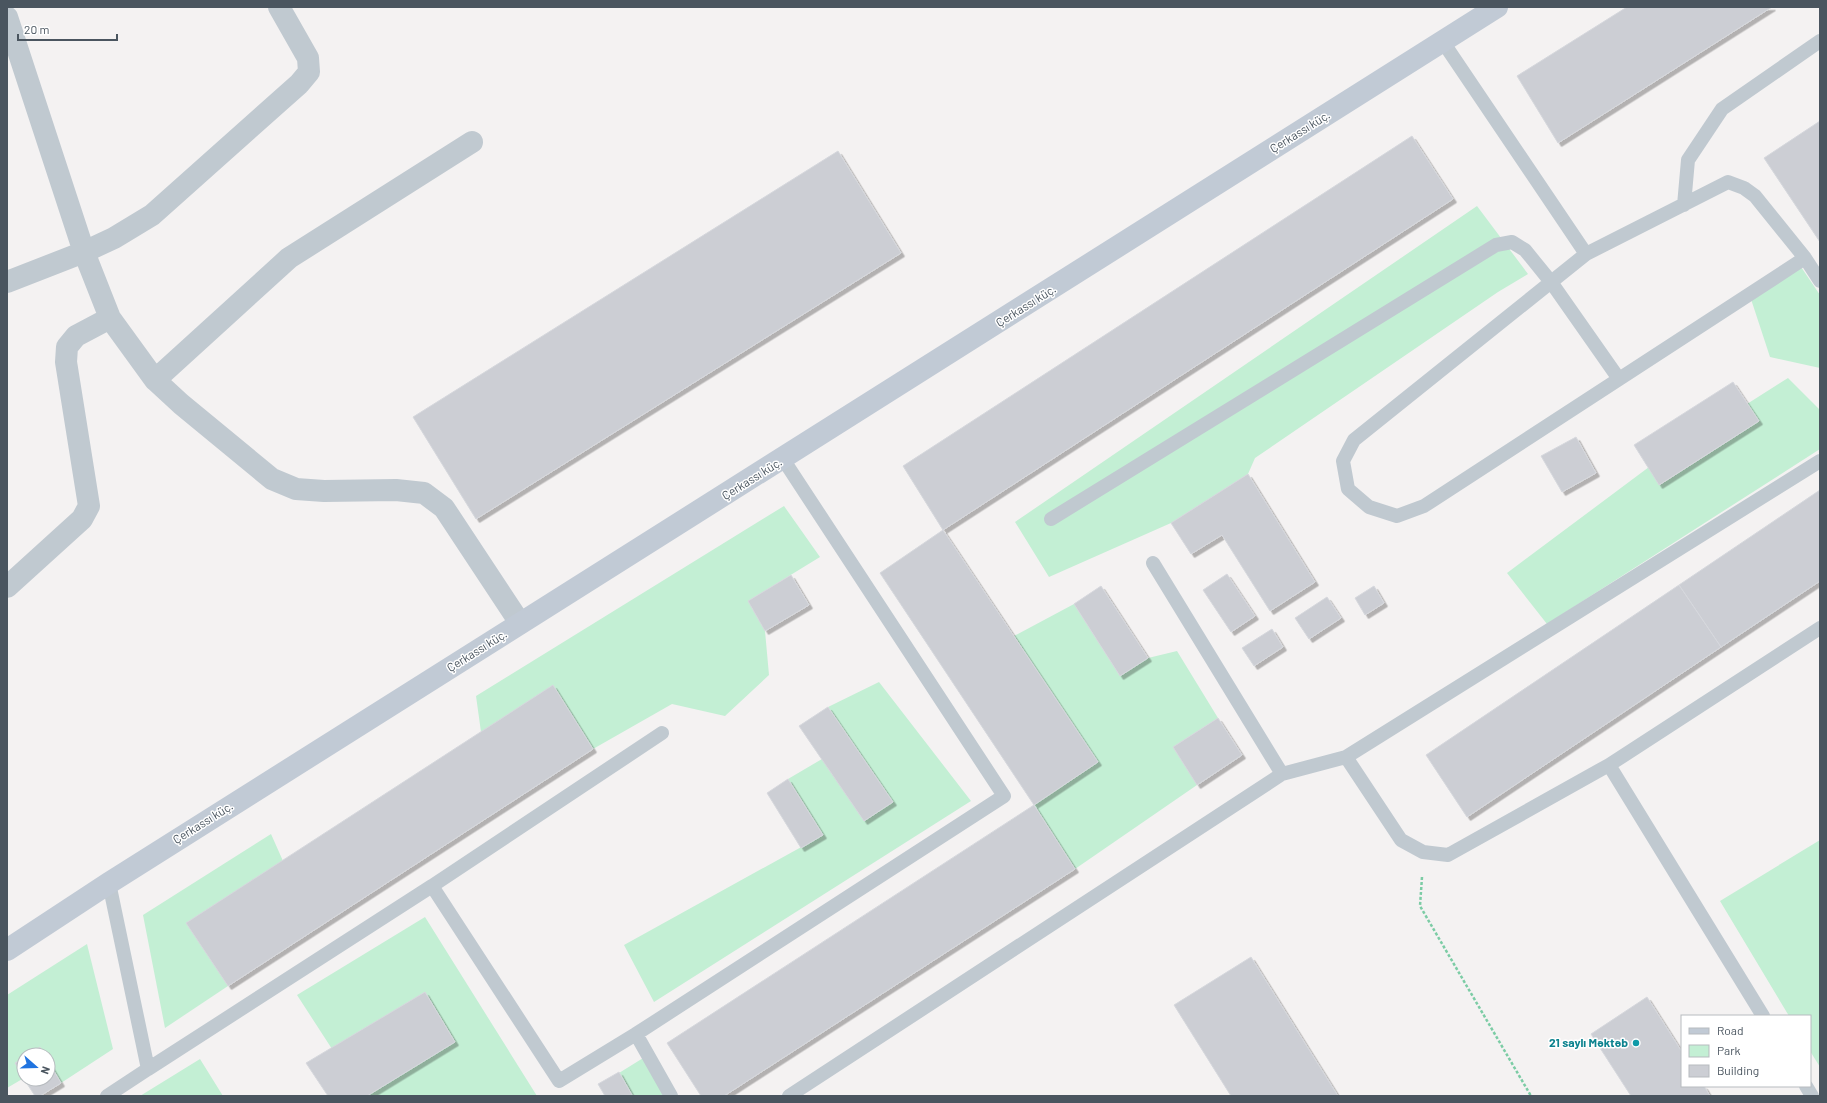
<svg xmlns="http://www.w3.org/2000/svg" width="1827" height="1103" viewBox="0 0 1827 1103" font-family="Barlow,sans-serif">
<defs>
<filter id="shadow"><feDropShadow dx="3.5" dy="3.5" stdDeviation="0" flood-color="#0004"/></filter>
</defs>
<rect width="100%" height="100%" fill="#f4f2f2"/>
<path fill="#c3efd4" d="M1477,206l51,68 -30,18 -243,166 -7,16 -77,49 -122,54 -34,-55z
M1795,258l25,37v73l-50,-11 -22,-67z
M1788,378l32,32v39l-273,175 -40,-51 142,-106 11,18 98,-63 -11,-18z
M784,506l36,51 -72,44 17,30 4,44 -44,41 -53,-12 -79,45 -40,-63 -72,46 -5,-36z
M1074,604l46,72 28,-18 29,-7 41,67 -45,29 24,38 -122,84 -41,-64 64,-43 -84,-126z
M879,682l92,119 -317,201 -30,-57 199,-110 -35,-56 34,-20 42,62 29,-19 -65,-95z
M271,834l12,27 -96,62 41,63 -63,42 -22,-113z
M1820,840v227l-10,-16v-35h-21l-69,-115z
M425,917l112,179h-170l88,-54 -30,-50 -93,57 -35,-54z
M87,944l26,105 -52,34 -13,-22v-6h-4l-4,-7 -12,7h-4v3l-9,5 9,15 -17,10v-93z
M648,1055l23,41h-41l2,-1 -13,-22z
M200,1059l23,37h-83z"/>
<path fill="#ccced4" stroke="#d6d8dd" filter="url(#shadow)" d="M1627,7h145l-214,136 -41,-67z
M1820,121v121l-56,-84z
M1412,136l41,63 -510,331 -40,-64z
M838,151l63,102 -425,266 -63,-102z
M1733,382l26,39 -100,64 -25,-40z
M1576,437l20,36 -34,19 -21,-36z
M1248,474l67,108 -45,29 -48,-76 -31,19 -20,-31z
M1820,490v91l-99,66 -42,-62z
M943,530l155,232 -64,43 -154,-232z
M1227,574l28,42 -24,16 -28,-42z
M791,575l18,30 -44,26 -17,-30z
M1679,585l42,62 -254,170 -41,-62z
M1101,586l47,72 -28,18 -46,-72z
M1374,586l10,17 -19,12 -10,-17z
M1327,597l14,21 -32,21 -14,-21z
M1272,629l11,18 -29,19 -12,-18z
M553,685l40,64 -365,237 -42,-63z
M828,707l65,95 -29,19 -65,-95z
M1218,718l24,37 -45,30 -24,-38z
M788,779l35,56 -22,13 -34,-55z
M1034,805l41,64 -351,227h-23l-34,-53z
M1251,957l87,139h-107l-57,-91z
M425,992l30,50 -88,54h-39l-22,-33z
M1647,997l35,55v34h22l6,10h-79l-40,-62z
M40,1047l4,8h-16z
M24,1058v20l-9,-15z
M48,1061l13,22 -21,13h-5l-11,-17h24z
M619,1072l13,23 -27,1 -7,-12z"/>
<g fill="none" stroke-linecap="round" stroke-linejoin="round">
<path stroke="#7ccca5" stroke-width="2.5" stroke-dasharray="3 2" stroke-linecap="butt" d="M1422,877l-2,29 111,190"/>
<path stroke="#c0c9d0" stroke-width="14" d="M1443,42l143,212 142,-72 16,6 11,8 50,62 15,23
M1684,205l4,-45 34,-51 98,-68
M1586,254l-232,186 -11,21 5,28 21,18 28,9 27,-10 381,-248
M1051,519l445,-274 16,-3 13,8 26,32 68,97
M1153,563l129,211
M1609,765l211,-137
M109,883l39,186 284,-183 127,195 77,-47 35,62
M432,886l230,-153
M1763,1016l-154,-251 -161,90 -25,-3 -22,-12 -55,-83 474,-296
M636,1034l368,-238 -221,-337
M1806,1086l6,10
M107,1096l41,-27
M789,1096l493,-322 64,-17"/>
<path stroke="#c0c9d0" stroke-width="22" d="M7,17l77,235 26,66 45,62 26,24 91,75 24,10 28,2 72,-1 28,3 20,15 76,115
M7,282l77,-30 30,-14 38,-23 147,-131 10,-12 -1,-14 -29,-51
M155,380l134,-122 183,-116
M7,587l75,-68 7,-13 -23,-144 1,-15 9,-11 34,-18"/>
<path stroke="#c1cad5" stroke-width="22" d="M7,950l102,-67 1388,-876"/>
</g>
<circle fill="#0f9aa8" stroke="#fff" stroke-width="1.5" cx="1636" cy="1043" r="4"/>
<g text-anchor="middle" stroke-width="3" stroke-linejoin="round" paint-order="stroke">
<g font-size="12" fill="#4a555f" stroke="#fff">
<text transform="translate(1300 132) rotate(-32)" y="4">Çerkassı küç.</text>
<text transform="translate(1026 306) rotate(-32)" y="4">Çerkassı küç.</text>
<text transform="translate(752 479) rotate(-32)" y="4">Çerkassı küç.</text>
<text transform="translate(477 651) rotate(-32)" y="4">Çerkassı küç.</text>
<text transform="translate(203 823) rotate(-32)" y="4">Çerkassı küç.</text>
</g>
<g font-size="12" font-weight="bold" fill="#0d838f" stroke="#fff" text-anchor="end">
<text x="1628" y="1047">21 saylı Məktəb</text>
</g>
</g>
<rect width="1827" height="1103" fill="none" stroke="#4a555f" stroke-width="16"/>
<rect x="1681" y="1015" width="130" height="72" fill="#ffffff" stroke="#b7bbbf"/>
<rect x="1689" y="1028" width="20" height="6" fill="#c1cad5" stroke="#b7bbbf"/>
<text x="1717" y="1035" font-size="12" fill="#4a555f">Road</text>
<rect x="1689" y="1045" width="20" height="12" fill="#c3efd4" stroke="#b7bbbf"/>
<text x="1717" y="1055" font-size="12" fill="#4a555f">Park</text>
<rect x="1689" y="1065" width="20" height="12" fill="#ccced4" stroke="#b7bbbf"/>
<text x="1717" y="1075" font-size="12" fill="#4a555f">Building</text>
<g transform="translate(36 1067) rotate(110)"><circle r="19" fill="#ffffff" stroke="#b7bbbf"/>
<path d="M0-3L7 15L0 10L-7 15Z" fill="#2074e0"/>
<text y="-6" font-size="11" font-weight="bold" text-anchor="middle" fill="#4a555f">N</text>
</g>
<path d="M18 34v6h99v-6" fill="none" stroke="#4a555f" stroke-width="2"/>
<text x="24" y="34" font-size="12" fill="#4a555f" stroke="#ffffff" stroke-width="3" paint-order="stroke">20 m</text>
</svg>
